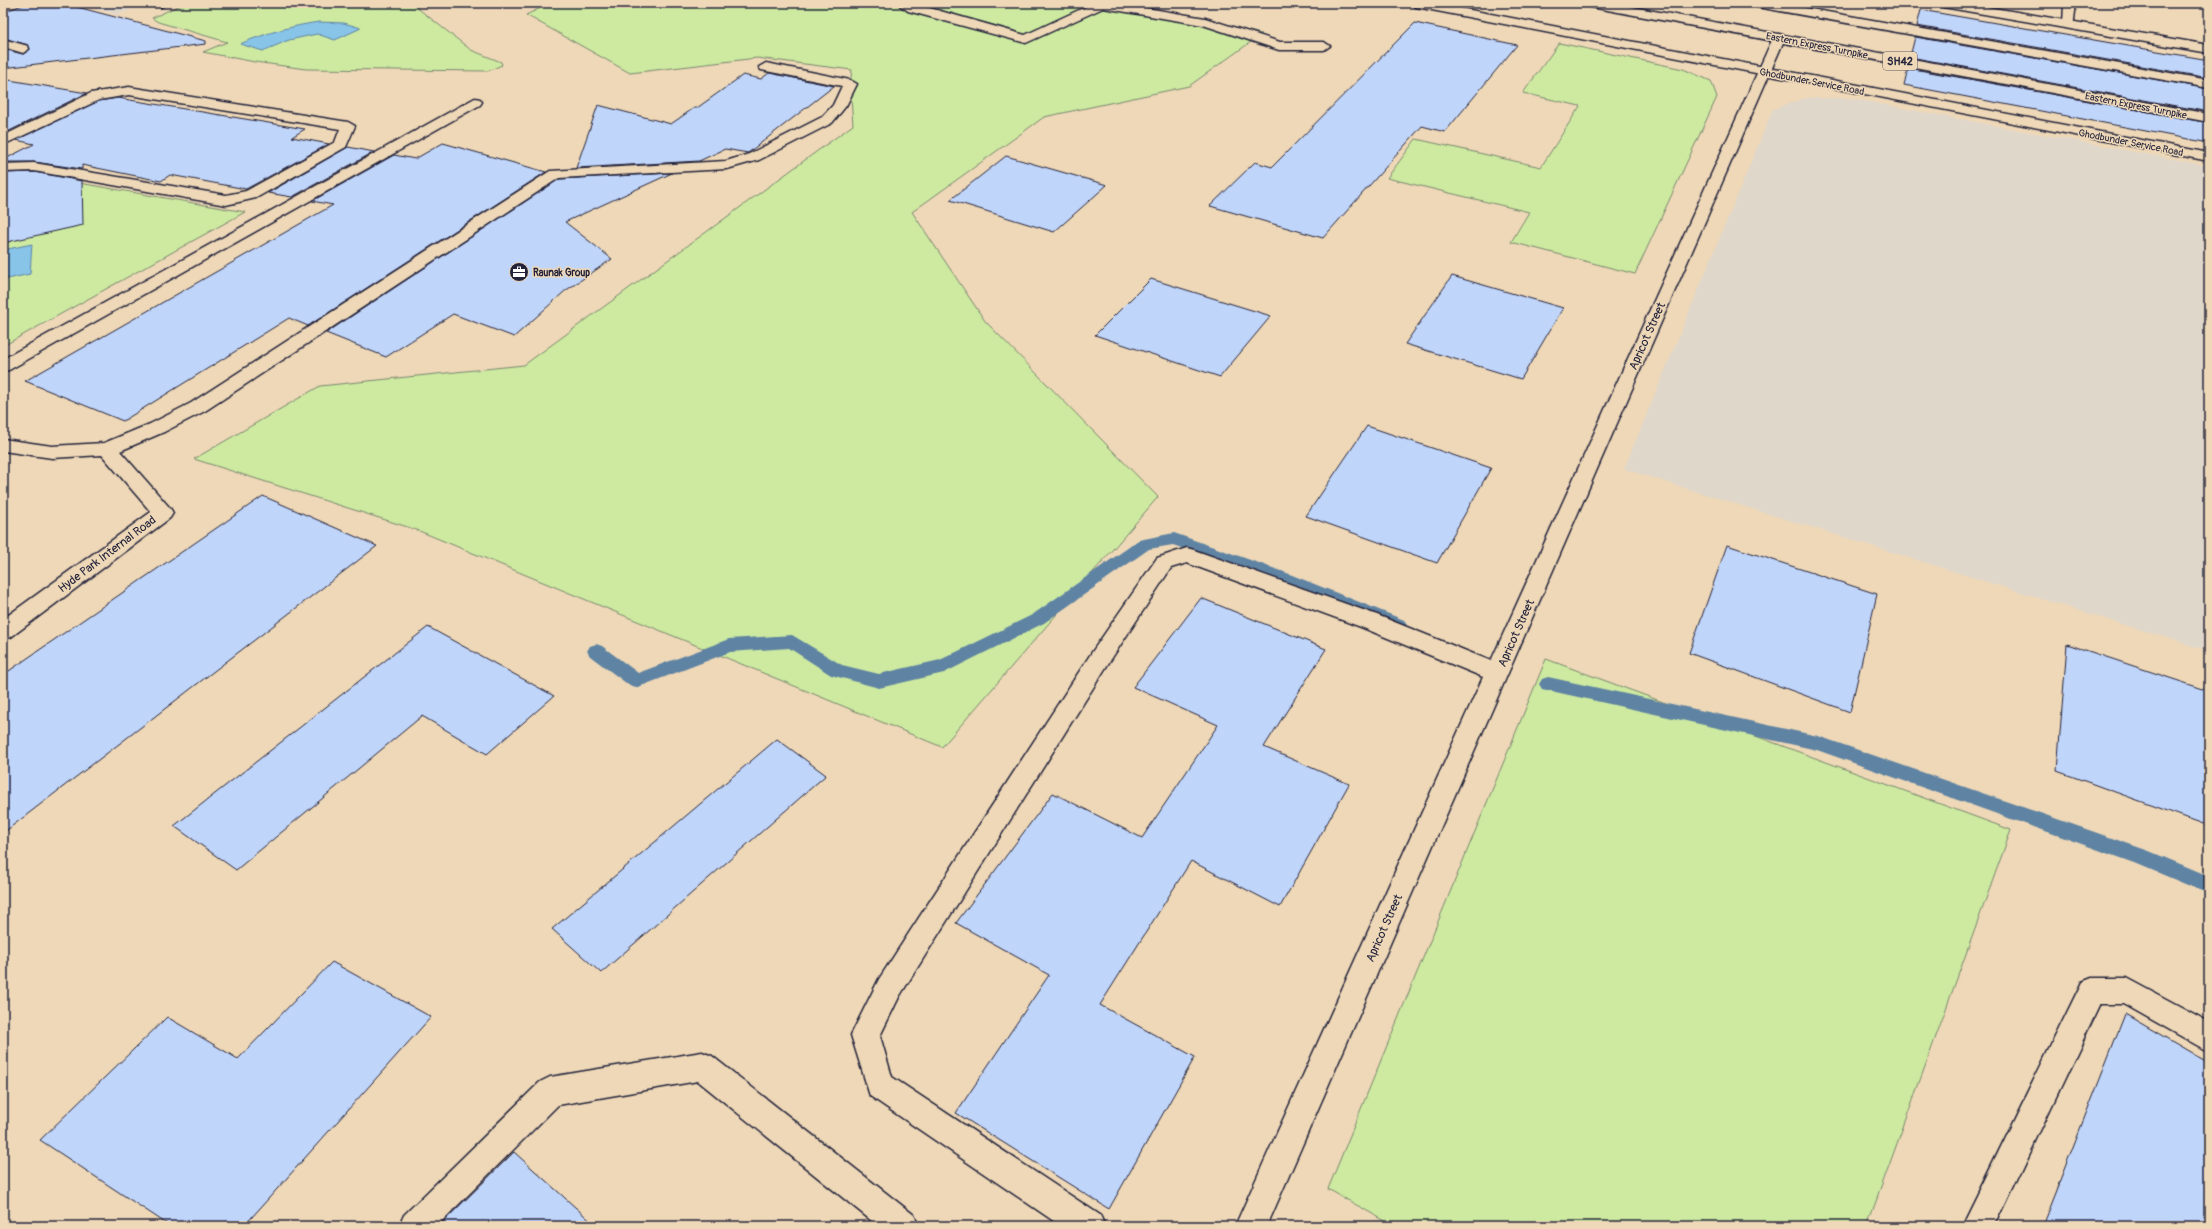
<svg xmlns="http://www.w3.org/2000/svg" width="2212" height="1229" viewBox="0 0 2212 1229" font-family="Pangolin,sans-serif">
<rect width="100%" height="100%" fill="#eed8b7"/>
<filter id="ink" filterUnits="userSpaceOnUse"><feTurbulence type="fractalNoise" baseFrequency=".025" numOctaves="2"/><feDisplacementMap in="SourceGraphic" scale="8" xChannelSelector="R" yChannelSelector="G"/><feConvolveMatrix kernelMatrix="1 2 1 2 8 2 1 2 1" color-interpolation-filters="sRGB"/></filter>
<g filter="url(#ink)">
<path fill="#e0d7cb" d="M78,3h69l-30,12z
M1805,98h44l360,68v485l-585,-182 149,-360z"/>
<path fill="#cdeaa0" stroke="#78866e" d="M185,3h226l60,47 30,12 1,3 -14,6 -182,-2 -51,-7 -52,-10 24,-10 -69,-20 -6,-4z
M551,3h569l142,31 -73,52 -145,31 -132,95 73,109 173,176 -216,250 -525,-217 -223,-71 126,-73 204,-21 329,-240 -3,-41 2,-14 -95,-12 -127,15 -104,-58z
M1559,43l124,26 28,12 6,16 -82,177 -124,-32 18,-30 -142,-34 29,-39 125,28 39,-61 -57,-13z
M28,174l217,38 -242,134v-170z
M1546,659l465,171 -144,396h-473l-66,-37z"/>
<path fill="#88c4e8" stroke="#5f83a3" d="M319,22l25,1 17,5 -26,12 -18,-6 -28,6 -26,11 -23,-7c26,-11 51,-18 79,-22z
M32,244l-2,30 -27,6v-30z"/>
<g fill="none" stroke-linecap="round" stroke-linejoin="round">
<path fill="#5f83a3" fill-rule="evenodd" d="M1174,533l113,40 117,47 3,4 -3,4 -6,2 -6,-2 -117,-47 -102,-36 -24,4 -105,74 -100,50 -65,15 -48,-13 -42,-27 -59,4 -94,36 -6,-2 -40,-30 -3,-5 3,-5 6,-2 6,2 36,27 91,-34 63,-4 50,30 37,9 61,-14 92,-45 107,-75z
M1548,677l270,59 331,115 60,25v18l-74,-31 -318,-113 -275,-61 -3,-5 3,-5z"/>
</g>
<path fill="#c0d5fa" stroke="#22223b" d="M28,3h34l144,38v3l-203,24v-19l20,5 7,-5 -2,-4 -25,-7v-26z
M1921,10l288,50v18l-292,-52z
M1415,23l102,22 -72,87 -23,-6 -99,112 -113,-32 45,-44 17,5z
M1915,37l294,52v23l-299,-55z
M1908,68l301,55v20l-305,-58z
M769,73l65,13 -86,67 -23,-4 -26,12 -123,7 22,-63 73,19 23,-16h3l46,-33 18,4z
M3,79l84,14 -84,41z
M118,98l187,31 -13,8 37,7 -83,45 -76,-14 -9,6 -79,-16v4l-48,-7h-31v-2l31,-16 -18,-4 83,-39z
M443,143l103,29 -238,154 -19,-8 -166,103 -98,-40 308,-176 -21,-4 82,-46 21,4z
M348,147l26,5 -82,45 -24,-4z
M1006,156l101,29 -53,47 -104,-32z
M34,172l48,9 1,44 -80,18v-70z
M672,173l-107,49 47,37 -47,32 -51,46 -61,-23 -67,43 -60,-24 233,-154z
M1452,276l111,32 -42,71 -116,-35z
M1151,279l120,37 -51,61 -125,-42z
M1367,426l124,42 -54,95 -131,-47z
M263,496l114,50 -374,287v-158z
M1727,545l150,49 -27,118 -161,-59z
M1201,598l125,51 -62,98 85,37 -69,123 -89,-46 -91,144 95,52 -86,152 -153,-96 93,-138 -93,-52 97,-130 89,45 76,-113 -85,-38z
M428,627l126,69 -67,58 -65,-38 -186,154 -62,-44z
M2067,644l142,47v135l-152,-55z
M777,739l49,36 -225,198 -49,-44z
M332,962l99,55 -187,209h-74l-130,-86 127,-123 71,42z
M2125,1014l84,49v163h-167z
M514,1152l82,74h-157z"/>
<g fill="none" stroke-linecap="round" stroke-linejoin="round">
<defs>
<path id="service" d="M154,3h13l-6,4z
M897,3h15l113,32 69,-32h23l88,15 75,24h44l6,4 -6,4h-45l-76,-25 -100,-17 -77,35 -118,-32z
M2064,3h12l-3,25h-8l-2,-3z
M3,39l25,7 1,3 -6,4 -20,-6z"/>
<path id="minor" d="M1779,34l6,4 -518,1188h-32l248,-549 -122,-50 -174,-64 -16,5 -63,96 -209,333 -19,39 12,41 208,138 5,11h-44l-191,-130 -19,-61 28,-56 213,-327 65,-94 30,-10 7,2 183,65 114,46 282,-623z
M766,63l84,17 7,4 -11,22 -14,17 -73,37 -32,9 -168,9 -354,233 -41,21 -44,19 50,57 3,5 -3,5 -159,119 -8,2v-20l148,-107 -49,-57 -50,3 -49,-7v-12l49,7 52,-3 46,-19 41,-21 359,-232 176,-10 23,-7 73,-37 11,-12 9,-19 -81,-16 -2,-3z
M129,87l219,35 7,4 -9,21 -90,51 -30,7 -192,-34 -31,1v-8l31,-1 192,32 20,-4 89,-49 5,-13 -211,-34 -30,5 -96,45v-9l88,-43z
M475,98l5,1 2,3 -2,3 -471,265 -6,1v-12z
M2092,978h35l82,44v30l-85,-48h-24l-105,222h-33l120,-244z
M702,1052l10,4 202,159 5,11h-41l-180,-145 -140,24 -121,121h-38l5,-11 136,-133 10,-5z"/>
<path id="tertiary" d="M1410,3h24l775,150v8l-793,-154z
M1937,3h27l245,42v8l-266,-46z"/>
<path id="primary" d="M1585,3h26l598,111v8l-618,-115z
M1751,3h26l432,77v8l-452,-81z"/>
</defs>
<use href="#service" stroke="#22223b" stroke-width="3"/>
<use href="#minor" stroke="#22223b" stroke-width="3"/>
<use href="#tertiary" stroke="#22223b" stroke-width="3"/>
<use href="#primary" stroke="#22223b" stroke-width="3"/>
<use href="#service" fill="#eed8b7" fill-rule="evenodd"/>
<use href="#minor" fill="#eed8b7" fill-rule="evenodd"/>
<use href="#tertiary" fill="#eed8b7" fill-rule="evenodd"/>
<use href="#primary" fill="#eed8b7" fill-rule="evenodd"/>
</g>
</g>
<defs>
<symbol id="office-disc" viewBox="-11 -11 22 22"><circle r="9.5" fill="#22223b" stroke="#eed8b7"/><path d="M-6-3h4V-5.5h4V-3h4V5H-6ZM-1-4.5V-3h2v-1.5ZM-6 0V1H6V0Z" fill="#fff"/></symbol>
</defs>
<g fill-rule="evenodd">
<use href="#office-disc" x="508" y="261" width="22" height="22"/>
</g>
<g text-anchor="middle" stroke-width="3" stroke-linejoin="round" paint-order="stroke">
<g font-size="10" fill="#22223b" stroke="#eed8b7">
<text transform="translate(1817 45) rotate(11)" y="4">Eastern Express Turnpike</text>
<text transform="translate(1812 81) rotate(11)" y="4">Ghodbunder Service Road</text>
<text transform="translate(2136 105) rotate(11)" y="4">Eastern Express Turnpike</text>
<text transform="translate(2131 142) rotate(11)" y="4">Ghodbunder Service Road</text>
</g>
<g font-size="10" font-weight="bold" fill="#22223b" stroke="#eed8b7" text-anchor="start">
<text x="533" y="276">Raunak Group</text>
</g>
<rect fill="#eed8b7" stroke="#5f5960" stroke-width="1" x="1883" y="52" width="34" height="18" rx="3"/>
<g font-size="11" font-weight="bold" fill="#22223b">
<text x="1900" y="65">SH42</text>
</g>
<g font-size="12" fill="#22223b" stroke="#eed8b7">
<text transform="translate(1647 336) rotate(-66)" y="4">Apricot Street</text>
<text transform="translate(107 554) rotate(-37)" y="4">Hyde Park Internal Road</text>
<text transform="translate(1516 633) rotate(-66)" y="4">Apricot Street</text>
<text transform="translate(1384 928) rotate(-66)" y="4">Apricot Street</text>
</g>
</g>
<rect width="2212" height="1229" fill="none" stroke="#eed8b7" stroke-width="16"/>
<rect x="8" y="8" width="2196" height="1213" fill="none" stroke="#22223b" stroke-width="1.5" filter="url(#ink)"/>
</svg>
